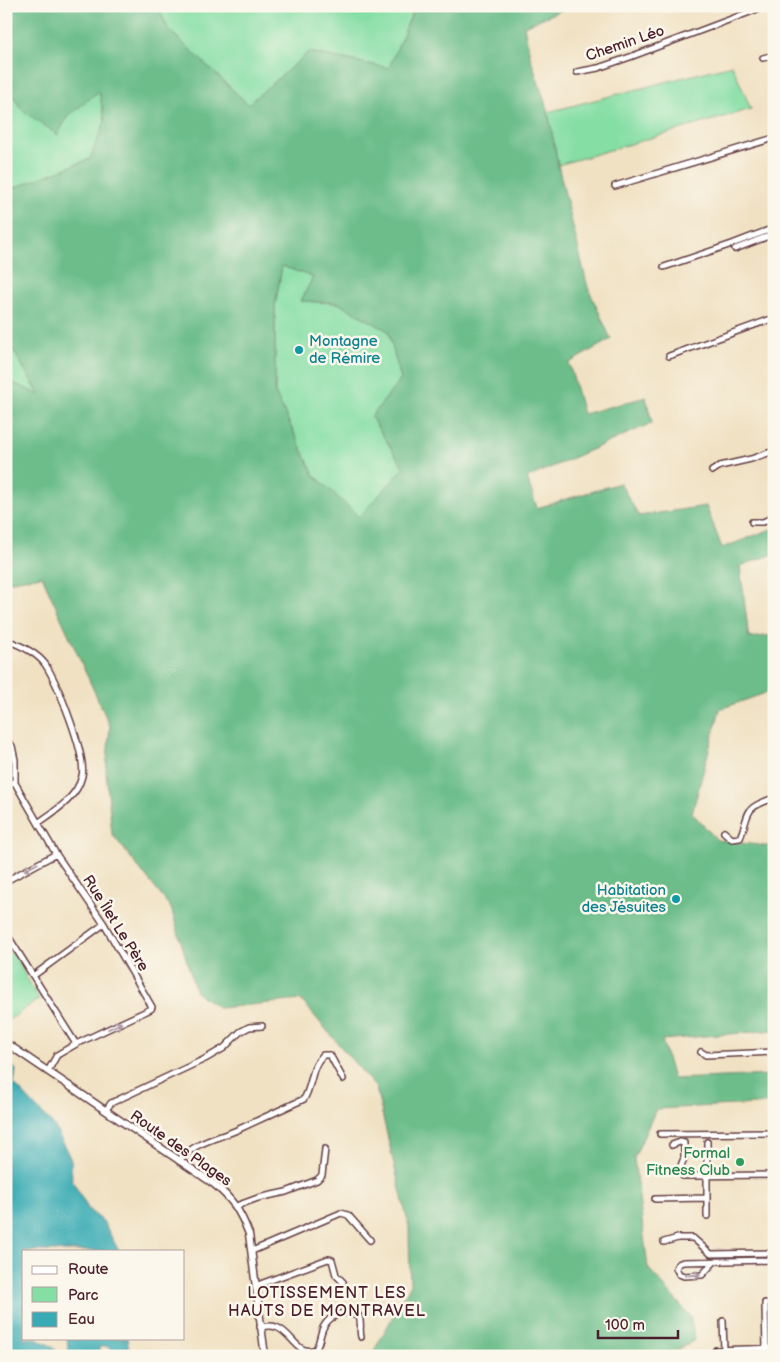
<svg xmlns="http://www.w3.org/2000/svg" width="780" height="1362" viewBox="0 0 780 1362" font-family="'Balsamiq Sans',sans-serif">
<rect width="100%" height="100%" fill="#fbf7ec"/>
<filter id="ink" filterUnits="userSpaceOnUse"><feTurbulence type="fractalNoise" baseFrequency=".02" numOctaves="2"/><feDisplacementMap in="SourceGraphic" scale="10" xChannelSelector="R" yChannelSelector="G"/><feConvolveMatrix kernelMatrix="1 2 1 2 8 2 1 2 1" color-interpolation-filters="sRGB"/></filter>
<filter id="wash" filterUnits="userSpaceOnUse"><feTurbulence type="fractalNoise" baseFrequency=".0096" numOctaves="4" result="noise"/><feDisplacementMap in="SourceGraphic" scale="20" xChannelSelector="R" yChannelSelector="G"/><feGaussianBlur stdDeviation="1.12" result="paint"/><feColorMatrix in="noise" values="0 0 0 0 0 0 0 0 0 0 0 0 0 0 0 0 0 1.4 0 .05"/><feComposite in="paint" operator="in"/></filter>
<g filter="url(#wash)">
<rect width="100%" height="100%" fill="#f0e1c2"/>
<path fill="#85dea4" stroke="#687e68" d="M158,6h254l1,5 -24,57 -80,-16 -61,53 -80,-76z
M732,65l19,44 -193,56 -10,-53z
M6,83l15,26 46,8 32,-26 6,30 -15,38 -84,32z
M282,266l31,11 -12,24 37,2 50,28 13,48 -30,38 33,51 -45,50 -45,-43 -39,-82v-87z
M6,338l34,58 -34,-16z
M6,952h6l27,47 -33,23z"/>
<path fill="#6cbd8a" stroke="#5b6e5a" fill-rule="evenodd" d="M6,6h152l10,23 80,75 61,-52 80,16 24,-57 -1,-5h159l-47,20 6,30 18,56 10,53 30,123 23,51 -42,24 14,51 63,-17 6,26 -125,55 10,30 83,-25 19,33 67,-10 16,42 52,-20v26l-34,12 9,72 25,-3v55l-54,19 -28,104 25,27 57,7v183l-112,10 11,39 101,-4v28l-118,6 -22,49 14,110 42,48 5,24 -28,16h-296l39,-70 -1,-59 -33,-139 -75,-88 -82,8 -23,-16 -25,-84 -59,-74 -6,-63 4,-45 -68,-150 -36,6v-202l34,15 -34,-57v-147l84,-32 15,-38 -6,-30 -32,26 -9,18 -37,-26 -15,-26v-34l6,-2 -6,-26zM282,266l31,11 -12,24 37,2 50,28 13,48 -30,38 33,51 -45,49 -45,-42 -39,-82v-87z"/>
<path fill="#39abb4" stroke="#426570" d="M6,1062l6,3 4,5 -2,14 41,43 16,33 1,20 17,30 14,11 16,30h-95v87h14l-1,2c9,3 19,6 21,16h-52v-76l4,-5 -4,-8z
M67,1338h60l3,18h-19l1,-6 -6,-4 -8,2 8,8h-37z"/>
</g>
<g filter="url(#ink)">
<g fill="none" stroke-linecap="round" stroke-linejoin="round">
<defs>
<path id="minor" d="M763,58l11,-3
M577,72l21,-4 32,-11 136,-51
M615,186l159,-48
M735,249l39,-15
M664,267l68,-23 42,-16
M669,356l105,-38
M712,471l8,-5 31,-7 23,-8
M752,522h11l11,-5
M6,640c14,5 30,12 39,24 12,18 42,92 37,112 -5,22 -27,35 -44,47
M6,741l6,5 3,14v23l41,71 48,70 48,83 -1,2 -75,35 -19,11 -9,16
M6,782l9,1
M724,832l8,7 8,-1c11,-27 2,-29 34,-40
M6,881l50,-27
M6,933l70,111
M33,976l71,-52
M701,1052l5,3 68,-3
M106,1110l5,-7 94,-44 19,-11 16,-16 9,-5 13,-1
M660,1134l114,-1
M672,1145l8,-3 4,1v15l-5,13 4,5 91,-1
M179,1161c15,-19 37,-22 58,-31 22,-10 45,-21 67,-31 9,-15 6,-31 19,-44h7l13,24
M655,1199l51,-1
M236,1206l22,-8 28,-6 31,-12 5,-5 3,-26
M707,1216v-74
M664,1242l14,-4h15l18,16 63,-1
M252,1251l89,-38 7,2 22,25
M714,1262l-12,13 -18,1 -5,-2 -3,-6 2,-4 5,-2 91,-2
M255,1286l73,-27 4,1 4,15 7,7
M765,1303l1,46
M723,1321l1,29
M260,1327c6,-1 11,-2 16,0 16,5 21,30 40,22 4,-7 4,-16 8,-23 7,-12 24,-17 35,-10 3,7 0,13 2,21
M716,1350l58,-2"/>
<path id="tertiary" d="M6,1043l208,141c19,16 26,27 35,50l16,122"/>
</defs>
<use href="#minor" stroke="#633c42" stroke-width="8"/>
<use href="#tertiary" stroke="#633c42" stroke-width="9"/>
<use href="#minor" stroke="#fff" stroke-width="5"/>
<use href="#tertiary" stroke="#fff" stroke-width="6"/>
</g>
<defs><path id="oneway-shaft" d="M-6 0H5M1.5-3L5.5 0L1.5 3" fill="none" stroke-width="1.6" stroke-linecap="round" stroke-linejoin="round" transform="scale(1.25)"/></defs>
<g stroke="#ae9aa0">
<use href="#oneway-shaft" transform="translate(31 867) rotate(152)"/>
<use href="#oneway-shaft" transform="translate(115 1026) rotate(-25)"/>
<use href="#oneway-shaft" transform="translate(693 1275) rotate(-3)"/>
</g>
</g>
<g fill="#0f9aa8" stroke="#fbf7ec" stroke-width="2">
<circle cx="299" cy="350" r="5"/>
<circle cx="676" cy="899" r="5"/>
</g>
<circle fill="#2e9e5b" stroke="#fbf7ec" stroke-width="2" cx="740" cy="1162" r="5"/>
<g text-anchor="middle" stroke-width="5" stroke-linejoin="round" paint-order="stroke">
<g font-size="15" fill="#4a1f2b" stroke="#fbf7ec">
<text transform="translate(625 43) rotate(-19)" y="5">Chemin Léo</text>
<text transform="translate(116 923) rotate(58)" y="5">Rue Îlet Le Père</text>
<text transform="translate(181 1148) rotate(35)" y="5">Route des Plages</text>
</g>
<g font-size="15" fill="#0d838f" stroke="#fbf7ec" text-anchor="start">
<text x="309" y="346">Montagne<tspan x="309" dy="17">de Rémire</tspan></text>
<text x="666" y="895" text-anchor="end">Habitation<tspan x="666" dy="17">des Jésuites</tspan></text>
</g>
<g font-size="15" fill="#27864d" stroke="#fbf7ec" text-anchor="end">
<text x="730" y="1158">Formal<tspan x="730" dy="17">Fitness Club</tspan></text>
</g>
<g font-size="16" letter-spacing="1" fill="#4a1f2b" stroke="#fbf7ec">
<text x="327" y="1298">LOTISSEMENT LES<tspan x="327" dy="18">HAUTS DE MONTRAVEL</tspan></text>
</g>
</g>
<rect width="780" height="1362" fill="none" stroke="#fbf7ec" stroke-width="25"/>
<rect x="22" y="1250" width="162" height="90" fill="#fbf7ec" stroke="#b4a19f"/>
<rect x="32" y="1266" width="25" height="8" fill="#ffffff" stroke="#b4a19f"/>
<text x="68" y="1274" font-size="15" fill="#4a1f2b">Route</text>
<rect x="32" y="1287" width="25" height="15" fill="#85dea4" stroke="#b4a19f"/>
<text x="68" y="1300" font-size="15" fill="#4a1f2b">Parc</text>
<rect x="32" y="1312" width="25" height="15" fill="#39abb4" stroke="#b4a19f"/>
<text x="68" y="1324" font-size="15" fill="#4a1f2b">Eau</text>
<path d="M598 1330v8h80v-8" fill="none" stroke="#4a1f2b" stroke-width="2.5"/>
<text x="605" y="1330" font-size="15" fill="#4a1f2b" stroke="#fbf7ec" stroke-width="4" paint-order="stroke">100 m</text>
</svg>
